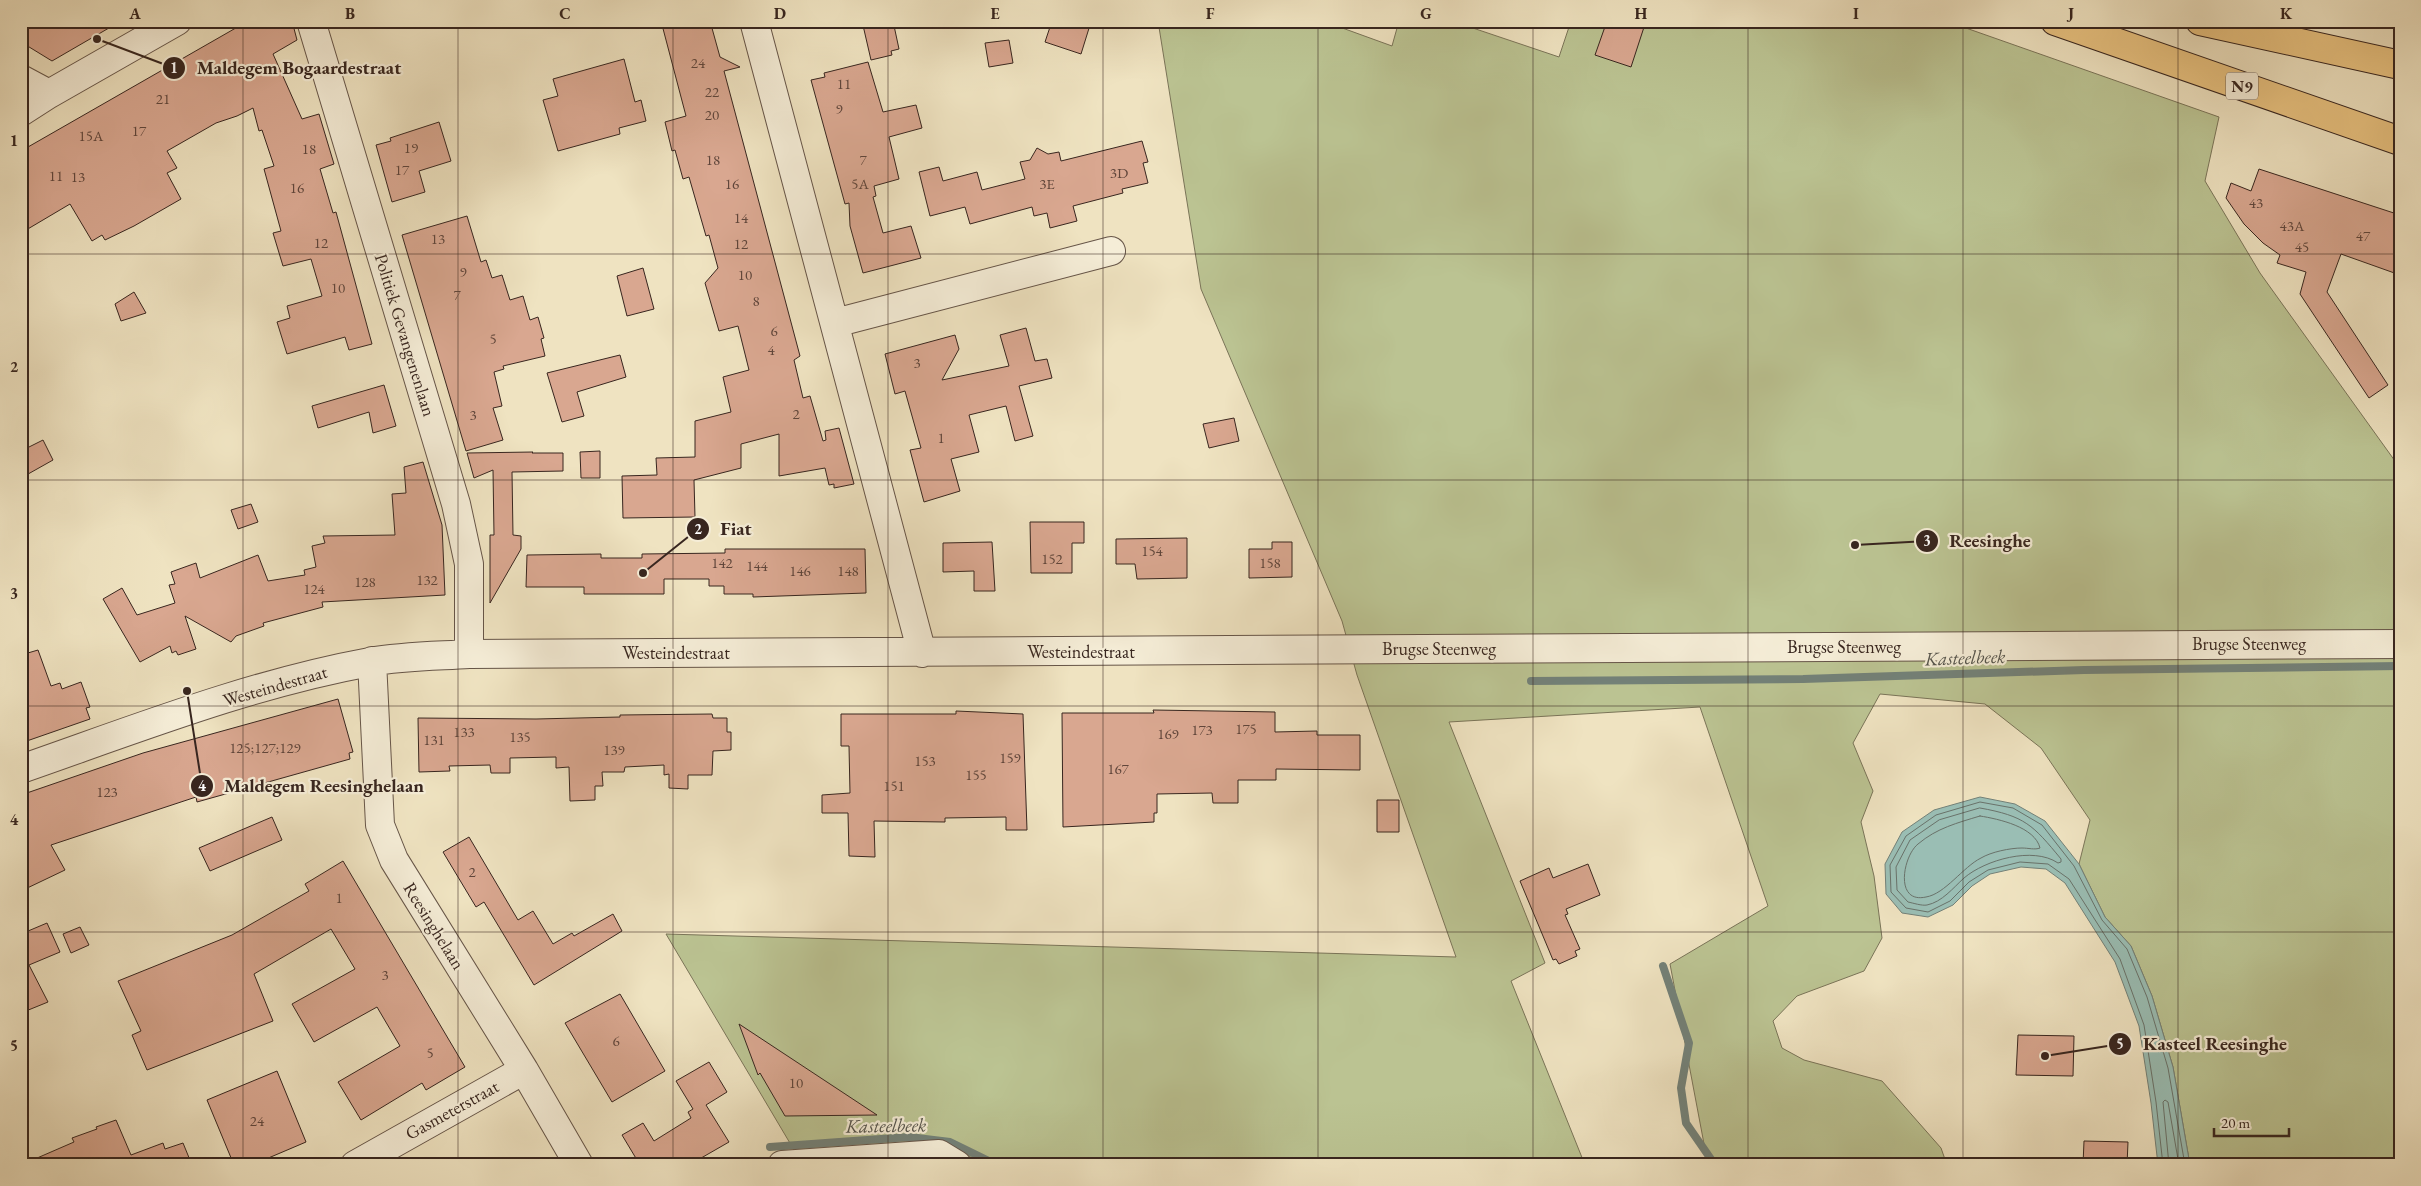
<svg xmlns="http://www.w3.org/2000/svg" width="2421" height="1186" viewBox="0 0 2421 1186" font-family="'EB Garamond',serif">
<rect width="100%" height="100%" fill="#efe3c1"/>
<filter id="stains"><feTurbulence type="fractalNoise" baseFrequency=".004" numOctaves="4"/><feColorMatrix values="0 0 0 0 .2 0 0 0 0 .09 0 0 0 0 .02 0 0 0 .5 -.17"/></filter>
<radialGradient id="worn" r=".72"><stop offset=".6" stop-color="#630" stop-opacity="0"/><stop offset="1" stop-color="#630" stop-opacity=".3"/></radialGradient>
<path fill="#bbc392" stroke="#7a7458" d="M1158,21h165l69,25 7,-25h53l107,36 12,-36h375l273,96 -14,64 55,92 140,195v697h-210l-17,-98 -21,-71 -21,-50 -26,-29 -26,-53 11,-44 -49,-72 -56,-44 -105,-10 -27,49 20,48 -12,31 13,54 8,62 -18,33 -67,25 -24,25 9,27 22,12 78,21 59,67 6,17h-239l-38,-201 98,-58 -68,-199 -251,15 96,241 -34,18 74,184h-603l-13,-9 -36,-11 -136,10 -131,-221 790,23 -99,-282 -15,-54 -141,-332z"/>
<path fill="#9abeb4" stroke="#738178" d="M1980,797l35,7 30,17 34,43 26,53 26,29 21,50 21,71 17,98h-32l-7,-62 -12,-77 -24,-64 -50,-79 -19,-14 -25,-2 -31,7 -18,12 -19,19 -25,12 -26,-4 -16,-19 -1,-30 17,-32 32,-22z"/>
<g fill="none" stroke-linecap="round" stroke-linejoin="round">
<path stroke="#69726a" stroke-width="1" d="M1980,808c45,8 53,17 81,51v3l-3,1c-25,-17 -73,-3 -94,15 -11,10 -22,24 -37,27 -5,1 -14,-2 -19,-3l-11,-12 -1,-23 14,-27 29,-20z
M1980,816c19,3 55,11 60,32 -5,2 -12,0 -18,0 -12,0 -31,4 -41,10 -18,9 -36,36 -55,39 -32,7 -23,-41 -8,-53 19,-16 39,-21 62,-28z
M2163,1165l-7,-63 -12,-77 -24,-66 -51,-80 -21,-15 -28,-2 -32,8 -19,12 -19,19 -22,11 -22,-4 -15,-16 -1,-27 16,-29 30,-21 44,-13 33,6 29,17 32,41 28,54 25,29 20,48 21,71 17,97
M2169,1165l-6,-63 2,-2 3,2 11,63"/>
<path stroke="#738178" stroke-width="8" d="M1531,681l272,-2 281,-9 316,-4
M1663,966l26,77 -8,45 5,35 29,42
M770,1147l139,-10 41,5 47,23"/>
</g>
<path fill="#d9a790" stroke="#38261f" d="M21,21h100l-69,40 -31,-19z
M248,21h44l5,19 -24,14 29,65 17,-5 15,50 -14,5 13,44 3,-1 36,132 -23,6 -4,-13 -58,17 -10,-32 13,-4 -3,-12 35,-10 -11,-37 -28,7 -10,-33 8,-2 -17,-62 10,-3 -12,-36 -3,1 -6,-23 -16,8 -21,7 -49,28 10,17 -10,5 14,26 -47,27 -29,14 -3,-5 -10,6 -22,-37 -49,29v-82z
M661,21h49l10,36 20,10 -16,4 76,285 -6,4 9,38 7,-2 13,45 3,-1 -1,-9 14,-3 15,56 -20,4v-4l-5,1 -4,-17 -46,8v-42l-38,10v24l-47,12 1,37 -72,1 -1,-42 35,-1 -1,-17 39,-1v-36l36,-9 -8,-35 26,-7 -11,-44 -19,5 -14,-48 13,-15 -9,-33 -3,1 -17,-59 -6,2 -8,-29 -3,1 -7,-29 21,-6z
M862,21h31l6,28 -8,2 1,4 -21,5z
M1052,21h27l11,4 -9,29 -36,-12z
M1607,21h39l-15,46 -36,-12z
M1009,40l4,23 -24,4 -4,-24z
M624,59l11,43 6,-2 5,21 -27,7 1,6 -62,17 -15,-51 15,-4 -5,-17z
M868,62l15,50 33,-7 6,23 -33,9 10,42 -25,7 2,10 -3,1 10,36 28,-7 10,32 -58,15 -13,-47 -1,-23 -4,1 -34,-124 14,-3 -1,-4z
M439,122l12,39 -32,10 6,21 -33,10 -16,-57 15,-4 -1,-3z
M1142,141l6,21 -5,1 5,20 -26,6 1,4 -50,13 4,15 -27,7 -3,-15 -13,3 -2,-9 -62,17 -5,-17 -35,9 -11,-44 20,-5 4,14 34,-9 5,18 43,-11 -5,-17 10,-2 7,-12 11,6 11,-2 2,9z
M2259,169l141,46v60l-59,-21 -14,38 61,93 -19,13 -69,-104 6,-22 -29,-9 3,-8 -17,-12 -19,-19 -18,-26 5,-15 20,8z
M467,216l14,46 5,-2 6,18 10,-3 8,25 13,-4 7,24 8,-3 6,21 -3,1 4,17 -42,10 1,3 -10,3 8,34 -9,2 10,32 -37,11 -64,-216z
M643,268l11,41 -27,7 -10,-40z
M134,292l12,21 -25,8 -6,-17z
M1026,328l9,33 12,-2 5,19 -33,8 14,50 -18,5 -9,-35 -37,9 10,37 -28,7 9,32 -36,11 -14,-52 11,-2 -16,-57 -10,3 -10,-40 70,-19 4,14 -17,31 67,-14 -9,-31z
M620,355l6,22 -49,15 7,24 -22,6 -15,-49z
M384,385l12,41 -23,7 -4,-21 -51,16 -6,-22z
M1234,418l5,23 -30,7 -6,-24z
M43,440l10,20 -32,18v-27z
M600,451v27h-19l-1,-26z
M533,452l-1,1h31v18l-51,1 1,63 8,1v13l-31,54v-68h4l-1,-65 -19,8 -7,-25z
M423,462l19,63 3,70 -123,7 1,5 -60,16 1,3 -28,10 -5,6 -46,-26 11,33 -18,6 -2,-4 -4,2 -2,-7 -30,16 -37,-63 19,-11 15,27 38,-12 -6,-18 6,-1 -4,-12 25,-9 4,15 58,-23 10,26 37,-6 -1,-5 12,-3 -4,-21 13,-3 -2,-7 72,-1 -3,-41 14,-1 -2,-26z
M251,504l7,18 -20,7 -7,-19z
M1030,522h54v21h-12v30h-41z
M1187,538v40l-50,1 -2,-15h-19v-25z
M992,542l3,49h-21v-20l-31,1v-29z
M1272,542h20v35l-43,1v-29h23z
M725,549h140l1,44 -113,4v-3h-29v-8h-15v-7h-45v15h-80v-7h-58l1,-32 74,-1v4h41v-4l83,-1z
M38,650l13,36 9,-3 2,6 19,-7 9,25 -4,1 4,11 -69,24v-88z
M338,699l15,53 -4,1 1,6 -153,43 -1,-5 -145,48 14,25 -44,21v-96l122,-42z
M1153,710l122,2v20l42,-1v4h43v35l-84,-1v11h-38v23h-25l-1,-10 -55,1v19h-3v9l-91,5 -1,-114h92z
M956,711l67,3 4,116h-21v-13l-61,1v4l-71,-1 1,36 -26,-1 -1,-43h-26v-18l28,-2 -1,-47h-8v-32h115z
M712,714l1,4h14v14h4v18l-18,1 -1,24h-24v14l-19,-1v-14l-5,1v-10l-39,2 -1,5h-22l1,14h-8v14l-25,1 -1,-34 -13,1v-11l-46,1v15h-19l-1,-8 -41,1 1,5 -31,1 -1,-54 118,1 84,-2v-2z
M1377,800h22v32h-22z
M272,817l10,23 -72,31 -11,-23z
M469,837l49,83 15,-9 20,33 19,-11 2,3 39,-22 9,17 -88,54 -50,-83 -8,5 -33,-55z
M343,861l122,206 -39,23 -4,-7 -61,37 -23,-38 62,-36 -23,-39 -63,35 -22,-38 63,-35 -24,-40 -77,45 19,47 -126,49 -15,-35 9,-4 -23,-50 114,-46 77,-44 -4,-7z
M1588,864l12,31 -34,14 2,5 -3,1 15,34 -5,2 2,5 -18,8 -3,-5 -3,1 -33,-79 29,-13 4,10z
M47,923l13,29 -31,13 19,37 -27,11v-79z
M80,927l9,18 -18,8 -8,-19z
M620,994l45,77 -53,31 -47,-79z
M739,1024l138,91 -92,1 -25,-43 -2,2z
M2018,1035l56,1 -1,40 -57,-1z
M709,1062l18,30 -21,13 23,37 -40,23h-49l-18,-30 21,-12 11,18 37,-23 -3,-6 5,-3 -17,-28z
M277,1071l29,71 -54,23h-18l-27,-65z
M116,1120l15,35 32,-12 2,6 18,-6 9,22h-171l53,-23 -2,-4 25,-9 -1,-2z
M2084,1141l44,1 -1,23h-44z"/>
<g fill="none" stroke-linecap="round" stroke-linejoin="round">
<defs>
<path id="minor" d="M311,21l145,483 13,60v90
M754,21l168,632
M21,79l28,15
M21,112l28,-18 128,-73
M835,323l276,-72
M372,661l8,164 14,35 130,210 55,95
M21,769c115,-40 229,-85 349,-107 32,-6 66,-6 99,-8l1931,-10
M355,1165l169,-95
M782,1165l157,-11 18,11"/>
<path id="major" d="M2055,21l345,120
M2200,21l200,44"/>
</defs>
<use href="#minor" stroke="#665548" stroke-width="30"/>
<use href="#major" stroke="#38261f" stroke-width="30"/>
<use href="#minor" stroke="#f5edd7" stroke-width="28"/>
<use href="#major" stroke="#e8c280" stroke-width="28"/>
</g>
<path fill="none" stroke="#38261f" stroke-width="1" stroke-opacity="0.55" d="M243,21v1144M458,21v1144M673,21v1144M888,21v1144M1103,21v1144M1318,21v1144M1533,21v1144M1748,21v1144M1963,21v1144M2178,21v1144M21,254h2379M21,480h2379M21,706h2379M21,932h2379"/>
<g text-anchor="middle" stroke-width="4.5" stroke-linejoin="round" paint-order="stroke">
<g font-size="15" fill="#60463b">
<text x="698" y="68">24</text>
<text x="844" y="89">11</text>
<text x="712" y="97">22</text>
<text x="163" y="104">21</text>
<text x="839" y="114">9</text>
<text x="712" y="120">20</text>
<text x="139" y="136">17</text>
<text x="91" y="141">15A</text>
<text x="411" y="153">19</text>
<text x="309" y="154">18</text>
<text x="713" y="165">18</text>
<text x="863" y="165">7</text>
<text x="402" y="175">17</text>
<text x="1119" y="178">3D</text>
<text x="56" y="181">11</text>
<text x="78" y="182">13</text>
<text x="732" y="189">16</text>
<text x="860" y="189">5A</text>
<text x="1047" y="189">3E</text>
<text x="297" y="193">16</text>
<text x="2256" y="208">43</text>
<text x="741" y="223">14</text>
<text x="2292" y="231">43A</text>
<text x="2363" y="241">47</text>
<text x="438" y="244">13</text>
<text x="321" y="248">12</text>
<text x="741" y="249">12</text>
<text x="2302" y="252">45</text>
<text x="463" y="277">9</text>
<text x="745" y="280">10</text>
<text x="338" y="293">10</text>
<text x="457" y="300">7</text>
<text x="756" y="306">8</text>
<text x="774" y="336">6</text>
<text x="493" y="344">5</text>
<text x="771" y="355">4</text>
<text x="917" y="368">3</text>
<text x="796" y="419">2</text>
<text x="473" y="420">3</text>
<text x="941" y="443">1</text>
<text x="1152" y="556">154</text>
<text x="1052" y="564">152</text>
<text x="722" y="568">142</text>
<text x="1270" y="568">158</text>
<text x="757" y="571">144</text>
<text x="800" y="576">146</text>
<text x="848" y="576">148</text>
<text x="427" y="585">132</text>
<text x="365" y="587">128</text>
<text x="314" y="594">124</text>
<text x="1246" y="734">175</text>
<text x="1202" y="735">173</text>
<text x="464" y="737">133</text>
<text x="1168" y="739">169</text>
<text x="520" y="742">135</text>
<text x="434" y="745">131</text>
<text x="265" y="753">125;127;129</text>
<text x="614" y="755">139</text>
<text x="1010" y="763">159</text>
<text x="925" y="766">153</text>
<text x="1118" y="774">167</text>
<text x="976" y="780">155</text>
<text x="894" y="791">151</text>
<text x="107" y="797">123</text>
<text x="472" y="877">2</text>
<text x="339" y="903">1</text>
<text x="385" y="980">3</text>
<text x="616" y="1046">6</text>
<text x="430" y="1058">5</text>
<text x="796" y="1088">10</text>
<text x="257" y="1126">24</text>
</g>
<rect fill="#f5edd7" stroke="#716256" stroke-width="1" x="2226" y="72.5" width="32" height="27" rx="4"/>
<g font-size="16" font-weight="bold" fill="#38261f">
<text x="2242" y="92">N9</text>
</g>
<g font-size="18" fill="#38261f" stroke="#f5edd7">
<text transform="translate(405 335) rotate(73)" y="6">Politiek Gevangenenlaan</text>
<text x="2249" y="650">Brugse Steenweg</text>
<text x="1844" y="653">Brugse Steenweg</text>
<text x="1439" y="655">Brugse Steenweg</text>
<text x="1081" y="658">Westeindestraat</text>
<text x="676" y="659">Westeindestraat</text>
<text transform="translate(275 686) rotate(-16)" y="6">Westeindestraat</text>
<text transform="translate(434 926) rotate(58)" y="6">Reesinghelaan</text>
<text transform="translate(452 1110) rotate(-29)" y="6">Gasmeterstraat</text>
</g>
<g font-size="19" font-style="italic" fill="#55544c" stroke="#f5edd7">
<text transform="translate(1965 657) rotate(-2)" y="7">Kasteelbeek</text>
<text transform="translate(886 1125) rotate(-1)" y="7">Kasteelbeek</text>
</g>
</g>
<path fill="none" stroke="#38261f" stroke-width="2" d="M97 39L174 68M643 573L698 529M1855 545L1927 541M187 691L202 786M2045 1056L2120 1044"/>
<g fill="#38261f" stroke="#f5edd7" stroke-width="2">
<circle cx="97" cy="39" r="5"/>
<circle cx="643" cy="573" r="5"/>
<circle cx="1855" cy="545" r="5"/>
<circle cx="187" cy="691" r="5"/>
<circle cx="2045" cy="1056" r="5"/>
<circle cx="174" cy="68" r="12"/>
<circle cx="698" cy="529" r="12"/>
<circle cx="1927" cy="541" r="12"/>
<circle cx="202" cy="786" r="12"/>
<circle cx="2120" cy="1044" r="12"/>
</g>
<g font-size="15" text-anchor="middle" font-weight="bold" fill="#fff">
<text x="174" y="73">1</text>
<text x="698" y="534">2</text>
<text x="1927" y="546">3</text>
<text x="202" y="791">4</text>
<text x="2120" y="1049">5</text>
</g>
<g font-size="19" text-anchor="middle" font-weight="bold" fill="#38261f" stroke="#f5edd7" stroke-width="4.5" stroke-linejoin="round" paint-order="stroke">
<text x="299" y="74">Maldegem Bogaardestraat</text>
<text x="736" y="535">Fiat</text>
<text x="1990" y="547">Reesinghe</text>
<text x="324" y="792">Maldegem Reesinghelaan</text>
<text x="2215" y="1050">Kasteel Reesinghe</text>
</g>
<rect width="2421" height="1186" fill="none" stroke="#efe3c1" stroke-width="55"/>
<path d="M2214 1128v8h75v-8" fill="none" stroke="#38261f" stroke-width="2.5"/>
<text x="2221" y="1128" font-size="15" fill="#38261f" stroke="#f5edd7" stroke-width="4" paint-order="stroke">20 m</text>
<rect x="28" y="28" width="2366" height="1130" fill="none" stroke="#38261f" stroke-width="2"/>
<g font-size="16" text-anchor="middle" font-weight="bold" fill="#38261f">
<text x="135" y="19">A</text>
<text x="350" y="19">B</text>
<text x="565" y="19">C</text>
<text x="780" y="19">D</text>
<text x="995" y="19">E</text>
<text x="1210" y="19">F</text>
<text x="1426" y="19">G</text>
<text x="1641" y="19">H</text>
<text x="1856" y="19">I</text>
<text x="2071" y="19">J</text>
<text x="2286" y="19">K</text>
<text x="14" y="146">1</text>
<text x="14" y="372">2</text>
<text x="14" y="599">3</text>
<text x="14" y="825">4</text>
<text x="14" y="1051">5</text>
</g>
<rect width="100%" height="100%" filter="url(#stains)"/>
<rect width="100%" height="100%" fill="url(#worn)"/>
</svg>
